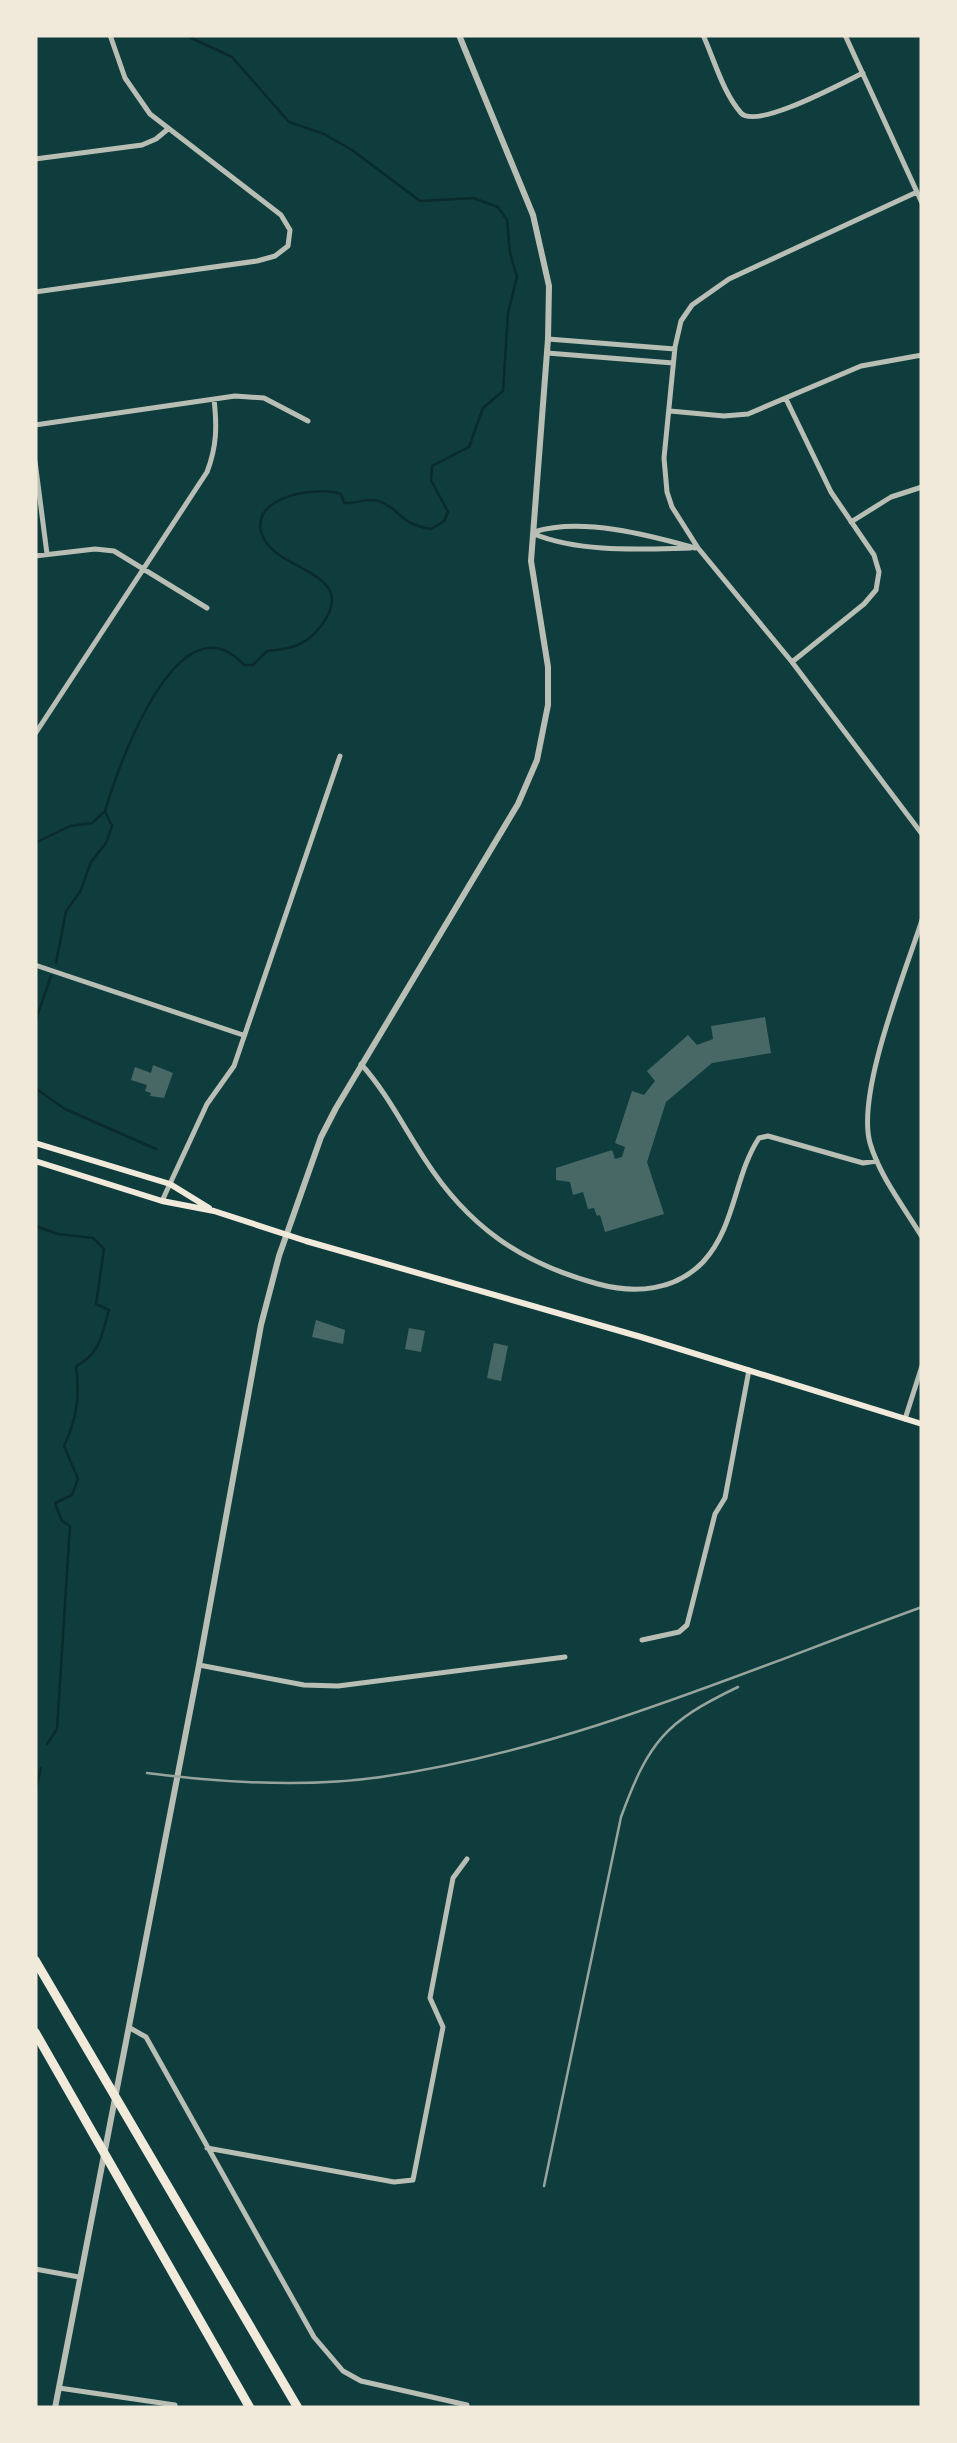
<svg xmlns="http://www.w3.org/2000/svg" width="957" height="2443" viewBox="0 0 957 2443" font-family="Figtree,sans-serif">
<rect width="100%" height="100%" fill="#0f3d3e"/>
<g fill="none" stroke-linecap="round" stroke-linejoin="round">
<path stroke="#0a2a2b" stroke-width="2.5" d="M35,843l35,-17 22,-3 13,-12
M56,963l10,-52 14,-19 11,-30 15,-19 6,-17 -7,-15c13,-45 74,-218 139,-146h9l14,-14c23,-2 39,-5 54,-25 40,-53 -40,-54 -57,-87 -21,-41 51,-54 77,-45l3,9c13,1 23,-6 35,-2 22,8 19,23 52,28l13,-8 4,-9 -17,-32 1,-14 37,-19 14,-39 20,-17 5,-78 9,-36 -7,-24 -3,-33 -9,-13 -25,-9 -53,3 -68,-51 -28,-16 -35,-12 -57,-65 -47,-22
M35,1022l16,-46
M35,1088l30,21 91,40
M35,1226l23,8 35,4 11,11 -8,55 13,6c-7,24 -9,45 -33,56 4,31 1,52 -12,80l14,33 -6,16 -17,8 7,18 8,5 -13,203 -10,15
M35,1791l6,-23"/>
</g>
<path fill="#486865" d="M765,1017l6,36 -59,10 -46,39 -19,60 17,52 -59,18 -5,-17 -3,1 -3,-8 -6,1 -5,-17 -10,3 -3,-13 -14,-2v-12l56,-18 3,9 7,-2 3,-10 -10,-4 17,-52 12,4 11,-14 -8,-10 41,-36 9,10 16,-6 -2,-13z
M153,1065l20,8 -9,25 -14,-2 1,-3 -6,-2 2,-6 -16,-5 4,-13 16,6z
M316,1320l29,10 -2,14 -31,-7z
M409,1328l16,3 -4,21 -16,-3z
M494,1343l14,3 -7,35 -14,-3z"/>
<g fill="none" stroke-linecap="round" stroke-linejoin="round">
<path stroke="#b8beb3" stroke-width="5" d="M703,35c11,24 20,58 38,78 15,17 101,-30 122,-40
M845,35l77,168
M35,159l107,-14 14,-6 12,-10
M917,192l-188,87 -37,26 -11,16 -6,26 -11,111 3,34 5,15 26,41 94,114 130,172
M35,292l222,-31 18,-5 13,-10 2,-16 -9,-15 -131,-101 -25,-36 -15,-43
M548,339l127,10
M547,353l126,10
M786,399l45,93 43,63 5,17 -3,18 -12,14 -72,58
M670,411l54,5 24,-2 113,-48 61,-11
M35,425l200,-29 29,2 44,23
M35,461l12,93
M851,522l40,-25 31,-10
M534,532c47,-15 115,3 161,16
M534,534c47,19 107,15 157,14
M35,556l60,-7 19,2 93,57
M35,734l172,-262c10,-26 10,-46 7,-73
M922,920c-17,53 -66,173 -52,223 10,34 34,64 52,94
M35,965l208,70
M361,1064c26,29 42,62 63,94 44,69 97,105 174,126 37,10 77,7 105,-22 33,-36 31,-86 56,-124l9,-2 95,27 14,-2
M162,1201l45,-97 27,-38 106,-310
M905,1419l17,-53
M642,1640l37,-8 8,-7 28,-111 10,-16 24,-128
M199,1665l105,20 34,1 227,-29
M130,2028l16,9 168,300 29,34 18,10 106,24
M207,2148l187,34 19,-2 30,-153 -13,-29 23,-120 14,-19
M35,2269l44,8
M59,2388l116,17"/>
<path stroke="#b8beb3" stroke-width="6" d="M55,2408l144,-743 62,-340 18,-69 42,-119 15,-29 182,-304 19,-44 11,-55v-38l-17,-106 17,-222 1,-53 -16,-71 -74,-180"/>
<path stroke="#f1e9da" stroke-width="6" d="M35,1143l135,41 39,24
M35,1161l127,40 52,10 92,30 335,96 281,87"/>
<path stroke="#f1e9da" stroke-width="9" d="M35,1960l263,448
M35,2032l215,376"/>
<path stroke="#97a49c" stroke-width="2.5" d="M147,1773c77,10 157,15 234,4 187,-27 364,-106 541,-170
M544,2186l77,-369c28,-76 44,-95 117,-130"/>
</g>
<rect width="957" height="2443" fill="none" stroke="#f1e9da" stroke-width="75"/>
</svg>
